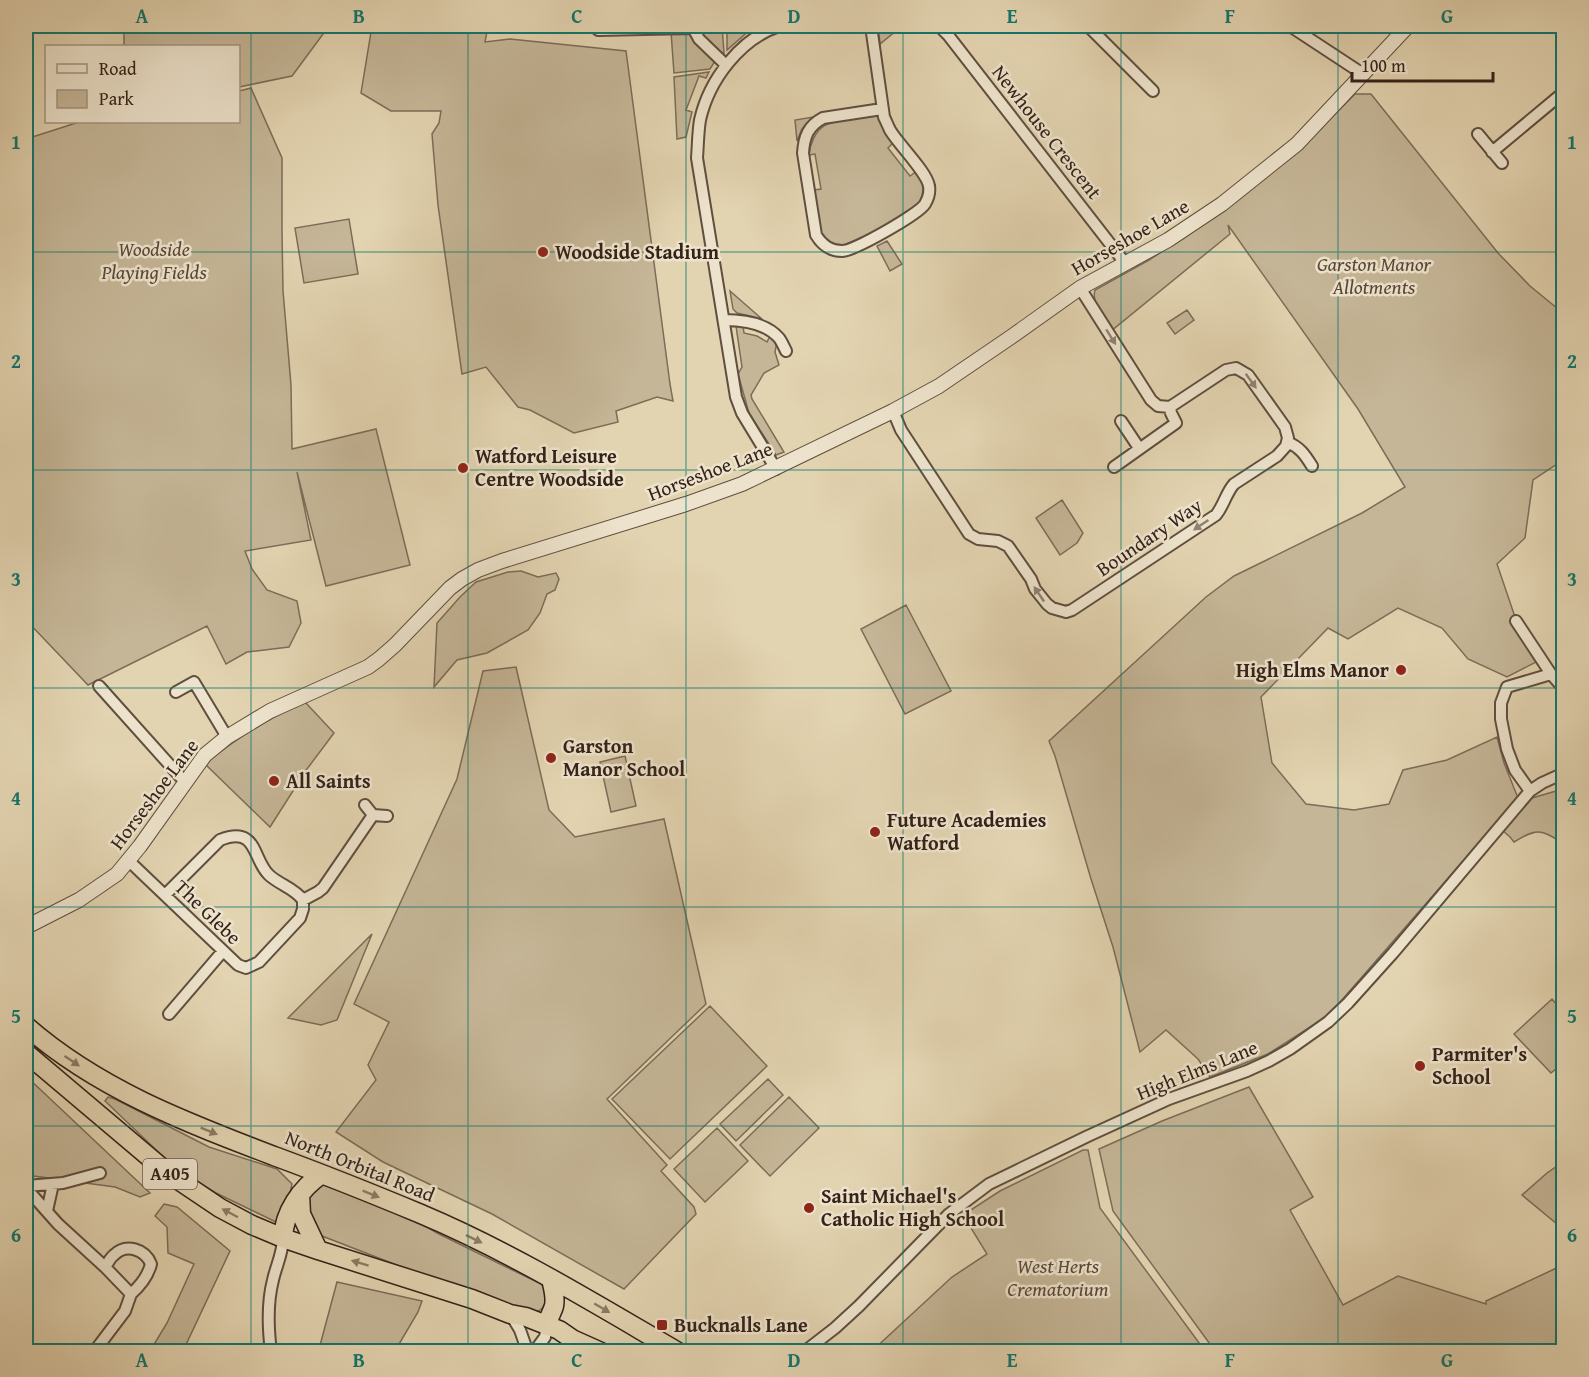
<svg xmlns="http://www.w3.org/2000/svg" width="1589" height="1377" viewBox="0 0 1589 1377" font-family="'Gentium Book Plus',serif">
<rect width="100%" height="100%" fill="#e3d4b1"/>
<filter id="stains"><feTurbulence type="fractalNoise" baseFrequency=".00333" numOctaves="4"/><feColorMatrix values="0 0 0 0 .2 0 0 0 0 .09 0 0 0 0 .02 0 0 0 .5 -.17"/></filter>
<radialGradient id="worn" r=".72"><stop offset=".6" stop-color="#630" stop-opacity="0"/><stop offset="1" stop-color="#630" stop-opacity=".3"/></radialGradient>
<path fill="#c5b697" stroke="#7c6c58" stroke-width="1.5" d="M124,26h205l-37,50 -53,11 -1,-41h-114z
M372,26h116l-3,16 25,-3 116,12 44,333 3,17 -16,-4 -41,14 2,11 -44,11 -44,-23 -12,-3 -32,-40 -24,7 -24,-169 -6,-71 7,-11 2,-12h-50l-30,-18z
M699,26h23l2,27h-5c-8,-8 -16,-16 -20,-27z
M727,26h31l-7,3 -24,21z
M878,26h24l-22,18z
M671,32h18l26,29 -5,8 -36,4z
M709,72l-3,6 -7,-2 -13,34 6,2 -6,25 -9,2 -3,-62z
M251,88l31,70v74l1,59 8,94 1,64 84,-20 34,136 -84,21 -29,-114 14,68 -66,11 7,18 15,21 30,11 4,22 -12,24 -42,5 -21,12 -19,-38 -119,59 -62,-65v-481l53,-17h159l1,-31z
M1355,94h16l127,159 32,33 33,27v147l-30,20 -8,58 -28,26 18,53 25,43 -33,17 -39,-18 -26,-31 -44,-20 -50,31 -20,-11 -67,69 11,66 34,41 48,6 35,-6 14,-34 44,-10 50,-23 7,26 14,35 -177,203 -18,18 -55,35 -58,23 -12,-18 -32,-29 -26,22 -27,-105 -22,-68 -36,-123 -6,-15 157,-144 28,-21 128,-63 43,-26 -47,-78 -130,-184 2,9 -119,97c-7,-12 -20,-27 -16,-41l54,-30 75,-49 79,-65z
M876,115l4,4 14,23 -6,6 22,28 7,-5c7,13 9,23 0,35l-61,38 -21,4 -14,-11 -7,-47 7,-1 -6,-35 -6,1c1,-11 6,-23 15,-29 7,-5 42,-10 52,-11z
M813,117l-11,12 -5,12 -2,-21z
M349,219l9,55 -54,9 -9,-55z
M887,241l15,23 -12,7 -13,-25z
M730,291l32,28 -25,-6 -4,-4z
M1187,310l7,10 -19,14 -8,-11z
M736,326h7l1,7 13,3 10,6 3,-6 7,6 -2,10 4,13 -15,8 -13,22 1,4 32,53 -8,3 -27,-42 -11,-39 4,-7z
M1062,500l21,33 -6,10 -17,12 -24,-37z
M521,571l17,6 18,-4 3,6 -4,11 -8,4 -7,19 -12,17 -41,23 -30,7 -23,27 3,-64 23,-26 16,-15 32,-10z
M906,605l45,86 -46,23 -44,-85z
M516,667l33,143 26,27 89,-18 42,185 -99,95 60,66 -6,6 33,36 2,7 -72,75 -132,-75 -109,-52 -47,-30 40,-52 -8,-15 21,-43 -35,-18 103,-225 26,-108z
M305,702l29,31 -27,36 -37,58 -65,-63c32,-27 62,-45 100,-62z
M625,756l11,50 -25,6 -11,-50z
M1563,789v54c-23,-14 -26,-15 -49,-1l-4,-5 -9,-8 31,-31z
M372,934l-35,86 -16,5 -33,-7z
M1552,999l11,13 1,50 -13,11 -37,-39z
M710,1006l57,60 -97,93 -58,-60z
M26,1076l124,117 -10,4 -25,-10 -89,-12z
M768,1079l15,16 -47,46 -16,-17z
M1249,1087l64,110 -23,13 53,95 55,-29 88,28v-3l77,-36v86h-348l-102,-140 -14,-62 63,-28z
M108,1097l7,2 94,48 68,22 15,15 -5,23 -11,15 -60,-29 -40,-24 -71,-68z
M789,1097l30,31 -49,48 -30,-31z
M717,1128l31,33 -43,41 -31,-33z
M1083,1150h5l12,58 105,143h-333l80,-74 35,-23 -24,-39 37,-24z
M1563,1162v67l-41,-34 25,-22z
M322,1183l85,32 30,18 104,51 6,8c-1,12 -3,21 -18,20l-69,-26 -53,-17 -85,-33 -10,-10 -5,-29z
M164,1204l13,3 53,44 -47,100h-33l17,-28 27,-59 -26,-11 -1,-26 -12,-11z
M337,1282l85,19 -4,11 -23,39 -70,1 -6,-3z"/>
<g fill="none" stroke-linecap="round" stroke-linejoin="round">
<defs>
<path id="minor" d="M692,26l7,13 27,26
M871,26l13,91c2,4 4,9 6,13 8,14 37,42 39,56 1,6 -1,13 -4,18 -6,10 -71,47 -83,47 -12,0 -20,-6 -26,-16l-13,-82c1,-16 5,-27 20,-35l59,-9
M939,26l9,9 177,228
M1088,26l65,65
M1290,26l73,48
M598,30l94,-2
M1478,134l24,29
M1492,152l72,-60
M1564,251v8
M724,320c18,0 42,3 55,18 3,4 5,9 7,13
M893,411l8,19 68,104 9,5 20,2 10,5 23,33 4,10 12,15 5,4 14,4 6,-2 144,-95c8,-10 10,-22 18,-31l43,-28 9,-10 2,-8 -3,-11 -37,-52 -12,-7 -10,2 -56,37 -12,-1 -7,-6 -71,-112
M1121,421l18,27
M1287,442c13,5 18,13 25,24
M1114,467l62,-44 -5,-10 -1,-6
M776,469l-34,-56 -6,-16 -39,-239c1,-13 1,-26 3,-38 9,-40 40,-81 79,-94
M1516,621l35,53 13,15
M99,686l86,96
M176,692l18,-10 33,55
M1530,791l-15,-21 -8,-21 -6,-30v-16l6,-16 44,-13
M365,805l8,10
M129,861l109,104 8,3 13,-6 41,-44 3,-9v-9l15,-8 5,-4 50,-73 14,1
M165,895l55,-55c38,-15 32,19 49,35 11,10 25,13 34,25
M169,1014l54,-63
M26,1186l37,-3 37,-10
M26,1189l8,8 24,27 47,43 26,27 -6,17 -31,41
M47,1211l6,-27
M105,1267c3,-4 5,-9 9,-12 12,-12 31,-6 37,9 -3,12 -11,22 -20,30
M511,1315l9,15 6,17 3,5
M271,1352c-3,-24 -4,-49 2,-72 3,-14 10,-27 10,-42
M534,1352l11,-15 2,-11
M804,1352l31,-24 24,-22 90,-92 40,-30 99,-48 81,-37 78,-28 22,-10 21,-12 38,-27 20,-19 45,-50 137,-162 12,-8 22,-10"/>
<path id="tertiary" d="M26,927l53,-27 38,-26 23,-28 65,-91 22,-18 43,-26 98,-44 11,-8 16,-14 55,-57 12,-9 16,-9 24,-9 184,-57 56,-20 151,-73 46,-25 72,-49 69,-49 88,-48 54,-36 75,-60 111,-118"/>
<path id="trunk" d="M26,1026c72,63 159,96 248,130 49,18 99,38 147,58 90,38 173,89 257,138
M26,1053l142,120 52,35 32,17 31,13 35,12 154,49 38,15 16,3 33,13 13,9 29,13
M300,1194l1,20 17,36
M283,1238c1,-26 18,-50 39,-64
M547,1326c1,-8 5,-13 7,-20 2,-9 -1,-18 -3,-27"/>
</defs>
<use href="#minor" stroke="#604e3f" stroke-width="14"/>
<use href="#tertiary" stroke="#604e3f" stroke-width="16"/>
<use href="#trunk" stroke="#342219" stroke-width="21"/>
<use href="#minor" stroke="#ede3cc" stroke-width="10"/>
<use href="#tertiary" stroke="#ede3cc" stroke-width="14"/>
<use href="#trunk" stroke="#e3d4b1" stroke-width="18"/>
</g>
<defs><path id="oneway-solid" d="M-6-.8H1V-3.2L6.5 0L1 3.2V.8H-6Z" transform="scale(1.5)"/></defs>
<g fill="#908272">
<use href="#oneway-solid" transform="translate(1111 337) rotate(58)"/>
<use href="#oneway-solid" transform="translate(1251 381) rotate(54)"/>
<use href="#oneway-solid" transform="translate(1201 525) rotate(146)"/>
<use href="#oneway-solid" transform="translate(1039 594) rotate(-124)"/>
</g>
<g fill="#8c7b65">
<use href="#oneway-solid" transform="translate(72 1061) rotate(34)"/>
<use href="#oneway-solid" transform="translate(209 1131) rotate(22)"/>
<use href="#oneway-solid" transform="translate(371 1194) rotate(22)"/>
<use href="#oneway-solid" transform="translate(230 1213) rotate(-152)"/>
<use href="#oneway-solid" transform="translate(474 1239) rotate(26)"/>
<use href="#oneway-solid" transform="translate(360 1263) rotate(-163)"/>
<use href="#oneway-solid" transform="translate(602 1308) rotate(30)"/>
</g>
<path fill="none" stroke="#0f766e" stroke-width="1.5" stroke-opacity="0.55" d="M251,26v1326M468,26v1326M686,26v1326M903,26v1326M1121,26v1326M1338,26v1326M26,252h1538M26,470h1538M26,688h1538M26,907h1538M26,1126h1538"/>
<g fill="#8f2418" stroke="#ede3cc" stroke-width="2">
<circle cx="543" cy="252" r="6"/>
<circle cx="463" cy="468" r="6"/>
<circle cx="1401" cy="670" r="6"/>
<circle cx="551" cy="758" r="6"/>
<circle cx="274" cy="781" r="6"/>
<circle cx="875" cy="832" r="6"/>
<circle cx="1420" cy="1066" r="6"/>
<circle cx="809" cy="1208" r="6"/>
<rect x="656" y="1319" width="12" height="12" rx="3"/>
</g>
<g text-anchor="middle" stroke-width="5" stroke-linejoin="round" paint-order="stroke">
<rect fill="#ede3cc" stroke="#6c5c4f" stroke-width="1.5" x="143" y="1159" width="54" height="30" rx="4.5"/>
<g font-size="18" font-weight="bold" fill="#342219">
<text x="170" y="1180">A405</text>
</g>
<g font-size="20" fill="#342219" stroke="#ede3cc">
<text transform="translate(1047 132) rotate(52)" y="7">Newhouse Crescent</text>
<text transform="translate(1130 237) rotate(-30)" y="7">Horseshoe Lane</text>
<text transform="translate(710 471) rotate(-21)" y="7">Horseshoe Lane</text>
<text transform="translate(1149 537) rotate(-34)" y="7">Boundary Way</text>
<text transform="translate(154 794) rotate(-53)" y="7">Horseshoe Lane</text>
<text transform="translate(208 912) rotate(44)" y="7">The Glebe</text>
<text transform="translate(1197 1070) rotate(-22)" y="7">High Elms Lane</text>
<text transform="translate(360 1166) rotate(22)" y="7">North Orbital Road</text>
</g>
<g font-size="20" font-style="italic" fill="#584738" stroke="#ede3cc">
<text x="154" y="256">Woodside<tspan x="154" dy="23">Playing Fields</tspan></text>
<text x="1374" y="271">Garston Manor<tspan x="1374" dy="23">Allotments</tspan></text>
<text x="1058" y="1273">West Herts<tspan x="1058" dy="23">Crematorium</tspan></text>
</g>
<g font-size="20" font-weight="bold" fill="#342219" stroke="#ede3cc" text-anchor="start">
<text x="555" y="259">Woodside Stadium</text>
<text x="475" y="463">Watford Leisure<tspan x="475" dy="23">Centre Woodside</tspan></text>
<text x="1389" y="677" text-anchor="end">High Elms Manor</text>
<text x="563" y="753">Garston<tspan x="563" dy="23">Manor School</tspan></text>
<text x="286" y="788">All Saints</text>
<text x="887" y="827">Future Academies<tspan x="887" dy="23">Watford</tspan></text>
<text x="1432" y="1061">Parmiter's<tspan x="1432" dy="23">School</tspan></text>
<text x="821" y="1203">Saint Michael's<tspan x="821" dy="23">Catholic High School</tspan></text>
<text x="674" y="1332">Bucknalls Lane</text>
</g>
</g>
<rect width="1589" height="1377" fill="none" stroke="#e3d4b1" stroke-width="66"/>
<rect x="45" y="45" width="195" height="78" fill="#ede3cc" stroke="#a39684" stroke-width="1.5"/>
<rect x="57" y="64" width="30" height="9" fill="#ede3cc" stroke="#a39684" stroke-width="1.5"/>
<text x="99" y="75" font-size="18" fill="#342219">Road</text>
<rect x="57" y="90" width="30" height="18" fill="#c5b697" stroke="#a39684" stroke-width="1.5"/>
<text x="99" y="105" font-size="18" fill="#342219">Park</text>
<path d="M1352 72v9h141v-9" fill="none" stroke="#342219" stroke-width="3"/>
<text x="1361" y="72" font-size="18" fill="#342219" stroke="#ede3cc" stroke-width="4.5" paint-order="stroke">100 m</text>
<rect x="33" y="33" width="1523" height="1311" fill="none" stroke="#0f766e" stroke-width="2"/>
<g font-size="20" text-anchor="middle" font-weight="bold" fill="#0f766e">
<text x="142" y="23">A</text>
<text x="359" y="23">B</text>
<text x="577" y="23">C</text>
<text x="794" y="23">D</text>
<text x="1012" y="23">E</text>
<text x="1230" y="23">F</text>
<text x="1447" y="23">G</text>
<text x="16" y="149">1</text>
<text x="1572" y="149">1</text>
<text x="16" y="368">2</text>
<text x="1572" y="368">2</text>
<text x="16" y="586">3</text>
<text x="1572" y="586">3</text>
<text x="16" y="805">4</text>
<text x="1572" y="805">4</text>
<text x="16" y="1023">5</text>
<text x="1572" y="1023">5</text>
<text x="16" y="1242">6</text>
<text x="1572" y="1242">6</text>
<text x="142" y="1367">A</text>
<text x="359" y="1367">B</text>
<text x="577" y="1367">C</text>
<text x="794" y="1367">D</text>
<text x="1012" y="1367">E</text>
<text x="1230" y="1367">F</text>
<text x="1447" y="1367">G</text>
</g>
<rect width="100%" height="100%" filter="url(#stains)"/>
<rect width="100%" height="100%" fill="url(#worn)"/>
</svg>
